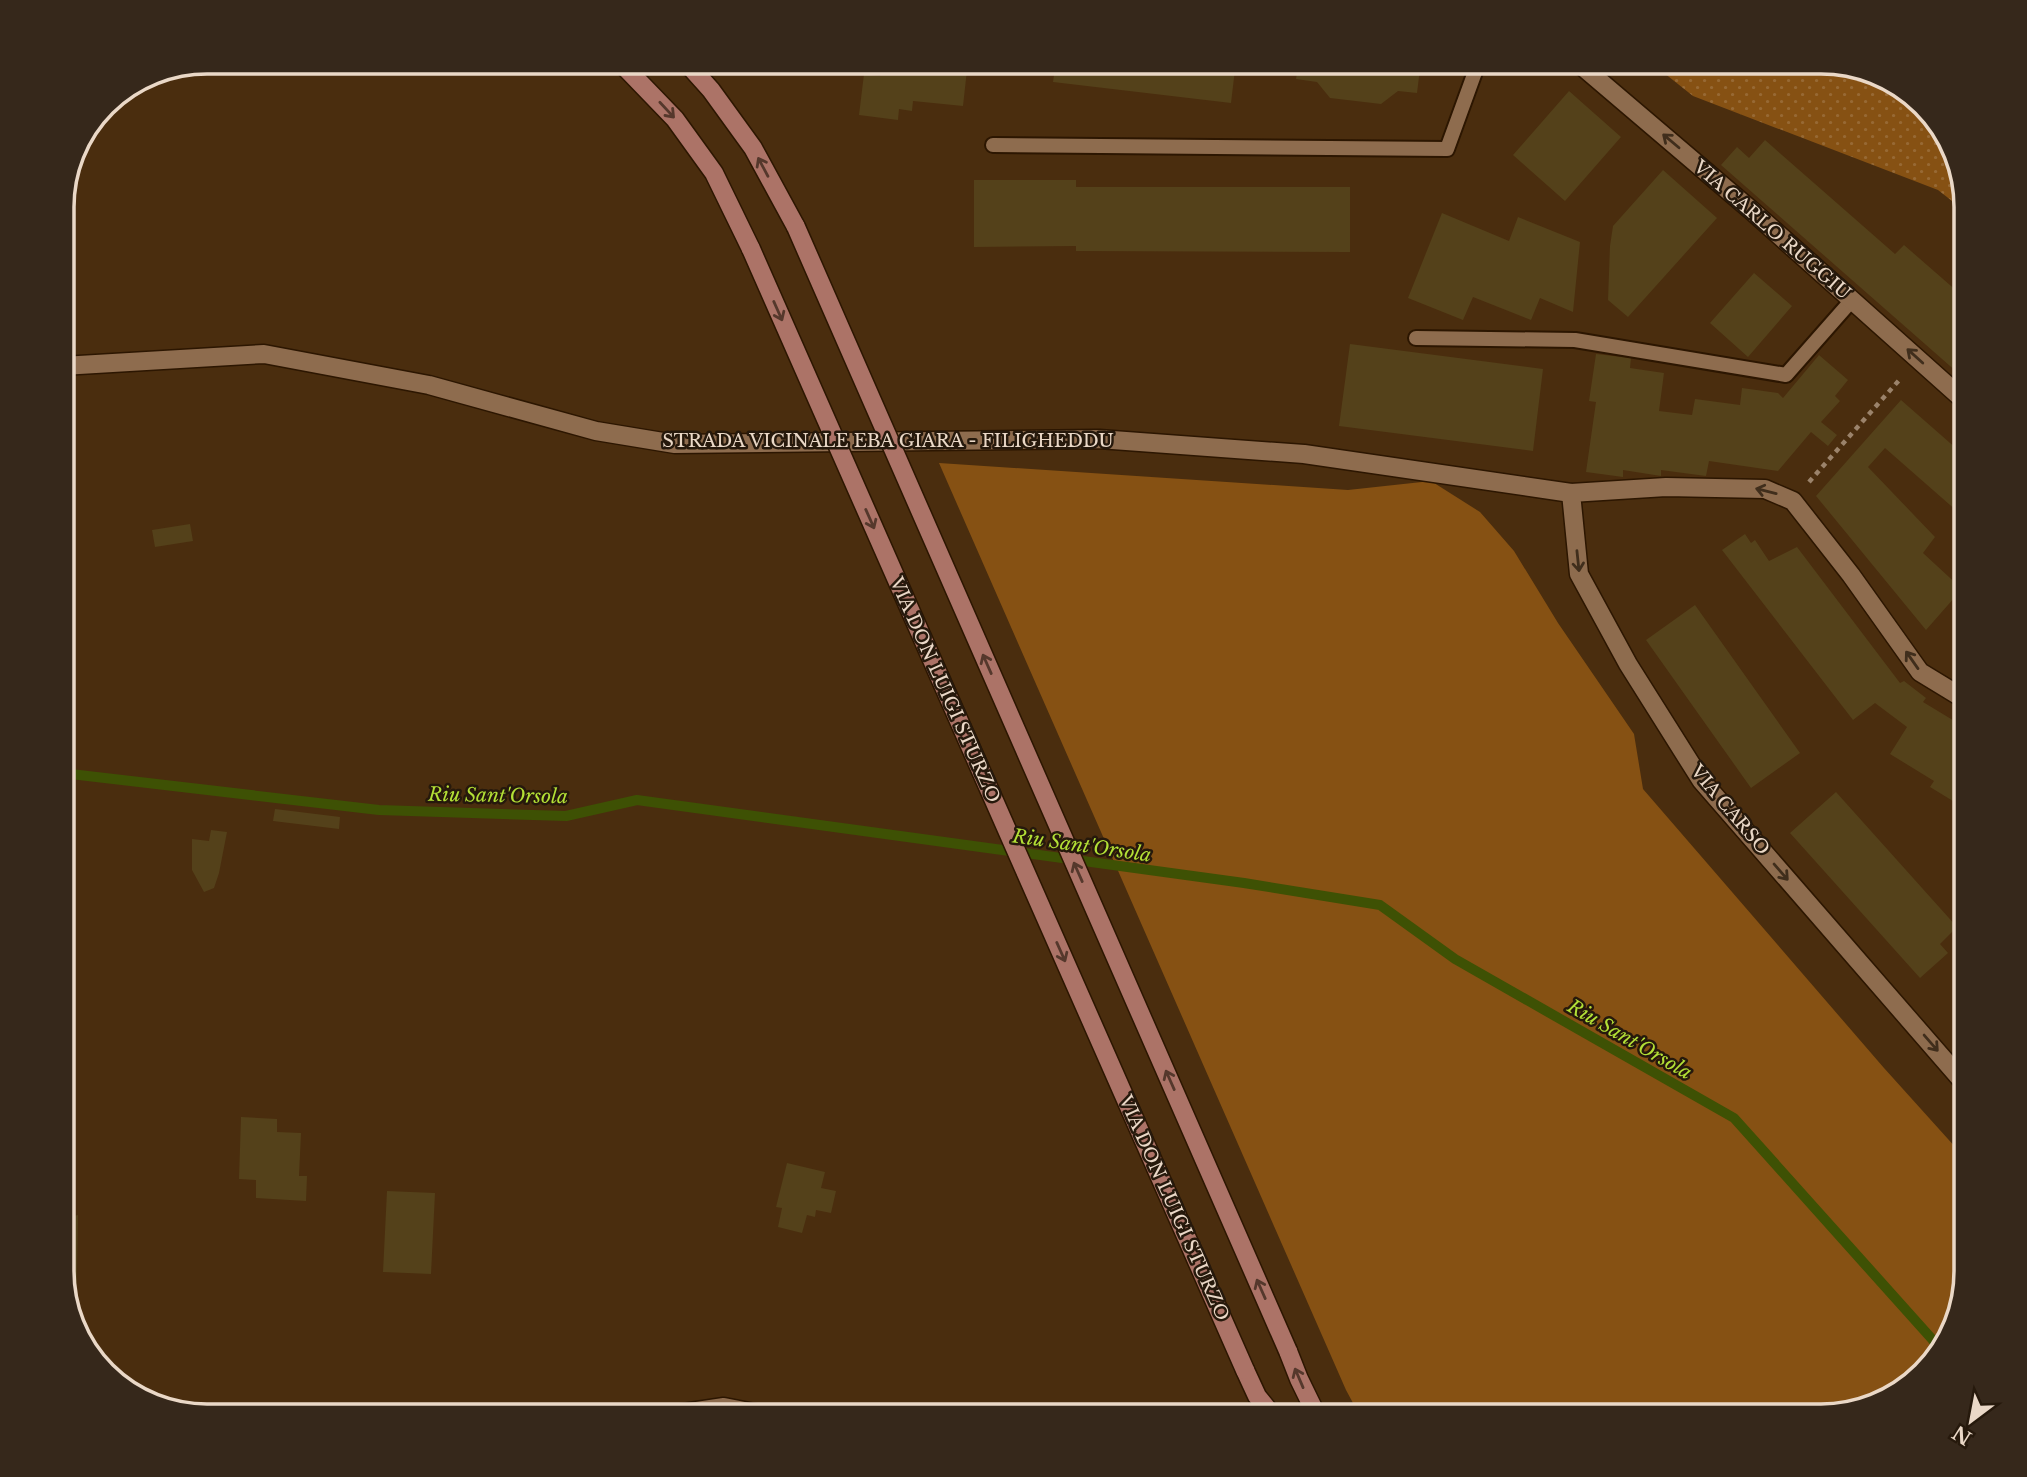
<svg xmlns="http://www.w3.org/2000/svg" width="2027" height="1477" viewBox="0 0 2027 1477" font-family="'Libre Baskerville',serif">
<defs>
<pattern id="garden-dots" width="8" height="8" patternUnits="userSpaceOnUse" patternTransform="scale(1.75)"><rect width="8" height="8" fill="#865113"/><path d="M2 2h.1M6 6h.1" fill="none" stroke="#976934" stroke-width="1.8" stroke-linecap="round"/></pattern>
</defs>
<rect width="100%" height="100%" fill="#4a2d0e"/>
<path fill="#865113" d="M939,463l409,27 83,-9 49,31 34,39 44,72 76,111 9,55 241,279 82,91v112l-30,88 -51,42 -65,15h-460l-14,-26z"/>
<path fill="url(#garden-dots)" d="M1649,61h172l88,30 42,51 15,70 -28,-22 -245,-94z"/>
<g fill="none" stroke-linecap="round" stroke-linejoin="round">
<path stroke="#3e5104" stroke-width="10" d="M62,773l317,37 187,6 71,-16 607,83 136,22 75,54 279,159 206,230"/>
</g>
<path fill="#54411a" d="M882,61h86l-5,45 -50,-5 -1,10 -13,-2 -1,11 -39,-5 5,-41 16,2z
M1056,61h180l-5,42 -178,-21z
M1299,61h122l-4,32 -19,-2 -17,13 -51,-6 -13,-16 -21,-3z
M1569,91l52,46 -56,64 -52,-46z
M1765,140l130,114 9,-9 62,54v81l-245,-215 16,-18 12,11z
M1663,170l54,48 -89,99 -20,-17 2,-54 3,-20z
M974,180h102v7h274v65l-274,-1v-5l-102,1z
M1442,213l67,28 9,-24 62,25 -7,70 -33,-14 -9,22 -58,-23 -10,23 -55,-22z
M1754,273l38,33 -44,51 -38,-34z
M1350,344l193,25 -10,82 -194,-25z
M1596,354l35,4 -1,10 34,5 -5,38 33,4 3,-16 45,6 2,-17 36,5 5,5 36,-43 29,25 -13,16 5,5 -19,21 16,13 -9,11 -17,-14 -33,39 -69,-10 -3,15 -45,-6v6l-38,-6v7l-37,-5 10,-70 -7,-1z
M1901,400l65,57v62l-81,-71 -17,19 67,70 -12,16 39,36 -36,41 -110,-134z
M190,524l3,17 -38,6 -3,-17z
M1745,534l6,9 4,-3 14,21 28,-14 103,136 4,-2 22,17 -3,4 43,26v81l-36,-22 4,-6 -44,-27 17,-27 -32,-24 -22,17 -131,-170z
M1695,605l105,148 -49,35 -105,-148z
M1836,792l121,135 -17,17 8,9 -28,25 -130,-145z
M275,809l65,8 -1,12 -66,-8z
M211,830l16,2 -8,41 -5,15 -10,4 -12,-22v-31l17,2z
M241,1117l36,2v13l24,1 -2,43h8l-1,25 -50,-3v-18l-17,-1z
M787,1163l38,9 -4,16 15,3 -5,22 -15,-3 -1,7 -8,-2 -5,18 -24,-6 4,-19 -6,-1z
M387,1191l48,2 -4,81 -48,-2z
M78,1215l-2,111 -14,-46v-61z"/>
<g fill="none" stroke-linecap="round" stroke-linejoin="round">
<defs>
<path id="lane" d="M993,145l454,4 32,-88
M1416,338l159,2 211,35 66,-75"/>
<path id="street" d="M1576,61l175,149 215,192
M62,366l202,-12 165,31 167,46 79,13 424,-5 205,15 267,39 95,-6 99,2 28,12 58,74 69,97 46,28
M1571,493l8,81 49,90 73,116 265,305
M663,1416l61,-9 45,9"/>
<path id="secondary" d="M619,61l56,58 39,54 37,76
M685,61l26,29 42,58 43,79
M1288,1351l11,28 18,37
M1245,1370l12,26 16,20"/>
</defs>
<use href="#lane" stroke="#2c1601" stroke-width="18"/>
<use href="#street" stroke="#2c1601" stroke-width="21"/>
<use href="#secondary" stroke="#2c1601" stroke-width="21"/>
<path stroke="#9b836b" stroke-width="4.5" stroke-dasharray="5 5" stroke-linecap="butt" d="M1809,482l92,-104
M1347,1416l3,-3 2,3"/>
<use href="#lane" stroke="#8e6c4e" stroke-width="14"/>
<use href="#street" stroke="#8e6c4e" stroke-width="18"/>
<use href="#secondary" stroke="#ac7367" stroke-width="18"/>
<defs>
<path id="secondary-bridge" d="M796,227l492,1124
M751,249l494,1121"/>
</defs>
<use href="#secondary-bridge" stroke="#2c1601" stroke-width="21" stroke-linecap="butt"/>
<use href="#secondary-bridge" stroke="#ac7367" stroke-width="18"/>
</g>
<defs><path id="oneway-shaft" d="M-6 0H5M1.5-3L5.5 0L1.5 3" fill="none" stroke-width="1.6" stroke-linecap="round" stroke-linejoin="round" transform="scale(1.75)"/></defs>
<g stroke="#55382c">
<use href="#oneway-shaft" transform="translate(667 110) rotate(47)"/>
<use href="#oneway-shaft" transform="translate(763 167) rotate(-118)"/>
<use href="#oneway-shaft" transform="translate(778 311) rotate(66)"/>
<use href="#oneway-shaft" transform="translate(870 519) rotate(66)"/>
<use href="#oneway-shaft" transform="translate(987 664) rotate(-114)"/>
<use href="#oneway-shaft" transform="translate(1078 872) rotate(-114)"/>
<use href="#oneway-shaft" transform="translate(1061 952) rotate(66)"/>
<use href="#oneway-shaft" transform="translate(1170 1080) rotate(-114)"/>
<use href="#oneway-shaft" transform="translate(1261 1289) rotate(-114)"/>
<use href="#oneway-shaft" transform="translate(1299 1378) rotate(-113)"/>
</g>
<g stroke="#402e1c">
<use href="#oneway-shaft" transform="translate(1671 141) rotate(-140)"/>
<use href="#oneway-shaft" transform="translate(1915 356) rotate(-138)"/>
<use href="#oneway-shaft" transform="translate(1766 491) rotate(-166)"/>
<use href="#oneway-shaft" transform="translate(1578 561) rotate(84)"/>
<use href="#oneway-shaft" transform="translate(1912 660) rotate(-125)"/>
<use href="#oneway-shaft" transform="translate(1781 872) rotate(49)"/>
<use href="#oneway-shaft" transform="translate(1931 1043) rotate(49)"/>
</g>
<g text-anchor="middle" stroke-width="5" stroke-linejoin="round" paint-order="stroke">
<g font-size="18" fill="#ead8c7" stroke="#26190c">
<text transform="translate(1772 230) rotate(41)" y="6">VIA CARLO RUGGIU</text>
<text x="888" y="447">STRADA VICINALE EBA GIARA - FILIGHEDDU</text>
<text transform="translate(945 690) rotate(66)" y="6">VIA DON LUIGI STURZO</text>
<text transform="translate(1730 810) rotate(50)" y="6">VIA CARSO</text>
<text transform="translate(1174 1208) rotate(66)" y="6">VIA DON LUIGI STURZO</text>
</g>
<g font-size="19" font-style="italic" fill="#b3e036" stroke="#26190c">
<text transform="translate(498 795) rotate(1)" y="7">Riu Sant'Orsola</text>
<text transform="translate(1082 845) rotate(8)" y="7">Riu Sant'Orsola</text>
<text transform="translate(1630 1039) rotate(30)" y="7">Riu Sant'Orsola</text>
</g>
</g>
<path d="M0 0H2027V1477H0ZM207 74H1821A133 133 0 0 1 1954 207V1271A133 133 0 0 1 1821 1404H207A133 133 0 0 1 74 1271V207A133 133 0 0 1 207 74Z" fill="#36281b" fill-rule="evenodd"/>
<path fill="none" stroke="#ead8c7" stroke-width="3.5" d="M207 74H1821A133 133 0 0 1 1954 207V1271A133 133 0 0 1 1821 1404H207A133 133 0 0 1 74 1271V207A133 133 0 0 1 207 74Z"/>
<g transform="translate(1971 1421) rotate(212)" stroke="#26190c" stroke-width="5" paint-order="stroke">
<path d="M0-5L12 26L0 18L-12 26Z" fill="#ead8c7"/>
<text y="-10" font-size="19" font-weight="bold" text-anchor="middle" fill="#ead8c7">N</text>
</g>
</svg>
